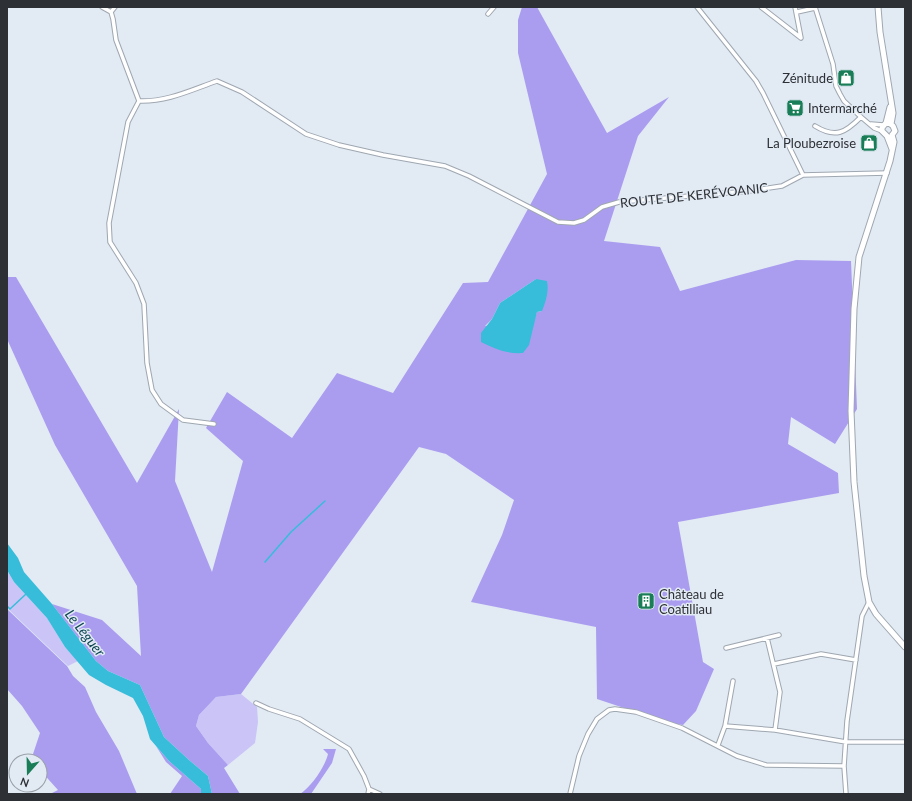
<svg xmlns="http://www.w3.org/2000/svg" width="912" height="801" viewBox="0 0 912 801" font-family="Lato,sans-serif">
<rect width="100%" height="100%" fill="#e2eaf4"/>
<path fill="#cac4f7" d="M7,570l7,12 34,37 17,28 13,14 -10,5 -61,-58z
M241,694l16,13 1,15 -3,21 -27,22 -20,-22 -12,-17 3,-11 17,-18z"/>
<path fill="#aa9df0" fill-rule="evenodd" d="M522,7h15l70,126 62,-36 -31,39 -34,105 56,6 20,44 116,-31 55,1 6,148 -22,35 -44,-27 -3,27 50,29 1,20 -161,29 25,140 11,7 -18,42 -13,14 -14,-2 -72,-24 -1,-72 -125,-25 31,-67 12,-35 -68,-46 -27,-7 -178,247 -25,3 -17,18 -3,11 12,17 20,22 -4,3 16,26h-28l-4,-18 -19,-16 -25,-23 -24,-52 -32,-14 -12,-10 -44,-57 50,16 39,36 -4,-70 -82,-141 -48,-106v-62h9l121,206 42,-74 -4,72 37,91 31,-111 -37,-33 21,-36 65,46 45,-65 56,20 70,-110 25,-1 59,-108 -29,-121v-33zM536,279l6,32 -5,1 -2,6 -50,8 7,-7 8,-16z
M7,609l60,57 6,10 12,11 11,25 23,39 18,43h-87l8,-4 -18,-20v-9l-9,-1 9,-27 -18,-27 -15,-17z
M156,746l13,15 32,28v5h-31l12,-18 -16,-14z
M323,749h13l-4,14 -21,31h-11c11,-7 25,-27 28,-40z"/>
<path fill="#37bcda" d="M536,279l11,2c2,11 -1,20 -5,30l-5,1 -8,33 -6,8c-16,1 -28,-4 -42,-11v-9l11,-14 8,-16z
M7,543l11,15 6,14 28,32 44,57 12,10 32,14 24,52 25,23 19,16 4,18h-11v-5l-32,-28 -19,-22 -7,-23 -10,-18 -27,-13 -17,-10 -24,-28 -18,-29 -33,-36 -7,-12z"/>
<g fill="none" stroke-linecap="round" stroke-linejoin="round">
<path stroke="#37bcda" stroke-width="1.5" d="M265,562l26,-30 34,-31
M7,606l3,3 16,-15"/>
<defs>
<path id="minor" d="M102,7l9,5 2,7 3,21 23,61
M697,7l59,74 7,12 40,82
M761,7l40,31 -6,-31
M815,7l18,57 3,22 4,8 4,7 17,16 13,11 8,3
M111,12l4,-5
M797,12l18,-4
M488,14l6,-7
M139,101c28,1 52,-11 78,-20l25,11 64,42 33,11 44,10 62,11 24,10 89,46 16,1 10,-3 18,-13 17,-5 130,-11 33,-5 21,-11 84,-2
M139,101l-11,21 -19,101 1,19 26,41 8,21 3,59 5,27 9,14 22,16 31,4
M871,124l12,1
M815,126c21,13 31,6 46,-9
M767,638l13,54 -5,38
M726,648l53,-13
M774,664l47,-10 35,6
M256,703l13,6 31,10 49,30 15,27 5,13 -1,5
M725,726l50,4 71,12h59
M718,745l7,-19 8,-45
M369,789l11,5
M570,794l9,-38 9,-22 9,-15 12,-9 6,-1 21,3 46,16 55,28 29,9 78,1
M846,794l-2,-28 3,-45 15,-105 7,-14"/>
<path id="secondary" d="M878,7l2,25 13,81 -2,11
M886,123l4,-16
M892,135l2,7 -4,19 -31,96 -5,52 -3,102 3,71 10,94 5,26 7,12 29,33
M892,149l-5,-13 -5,-5v-3l3,-4 4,-1 4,3 2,5 -3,4"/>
</defs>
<use href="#minor" stroke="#9fa7b0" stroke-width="5.5"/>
<use href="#secondary" stroke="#9fa7b0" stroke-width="7"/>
<use href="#minor" stroke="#fff" stroke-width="3.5"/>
<use href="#secondary" stroke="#fff" stroke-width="5"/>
</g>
<defs>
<symbol id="shop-square" viewBox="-11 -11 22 22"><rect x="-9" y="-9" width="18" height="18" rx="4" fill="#197e57" stroke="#e2eaf4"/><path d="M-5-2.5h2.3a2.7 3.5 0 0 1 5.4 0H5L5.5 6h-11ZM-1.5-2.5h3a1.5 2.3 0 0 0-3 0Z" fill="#fff"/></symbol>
<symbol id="supermarket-square" viewBox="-11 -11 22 22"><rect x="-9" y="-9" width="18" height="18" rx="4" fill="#197e57" stroke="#e2eaf4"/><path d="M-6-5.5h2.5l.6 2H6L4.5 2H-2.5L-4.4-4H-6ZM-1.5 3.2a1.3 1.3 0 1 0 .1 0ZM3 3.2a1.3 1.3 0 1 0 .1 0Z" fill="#fff"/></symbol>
<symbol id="building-square" viewBox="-11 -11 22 22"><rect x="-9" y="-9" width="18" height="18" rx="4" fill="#197e57" stroke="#e2eaf4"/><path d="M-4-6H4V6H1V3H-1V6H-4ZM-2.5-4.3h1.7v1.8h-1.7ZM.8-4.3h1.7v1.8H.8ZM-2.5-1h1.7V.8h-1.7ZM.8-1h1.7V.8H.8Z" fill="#fff"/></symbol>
</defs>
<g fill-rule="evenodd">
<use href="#shop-square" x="836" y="68" width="20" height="20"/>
<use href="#supermarket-square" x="785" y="98" width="20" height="20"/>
<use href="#shop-square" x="859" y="133" width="20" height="20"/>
<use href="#building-square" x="636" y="591" width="20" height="20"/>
</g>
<g text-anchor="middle" stroke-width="3" stroke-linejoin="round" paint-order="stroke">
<g font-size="13" fill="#2d3034" stroke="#e2eaf4" text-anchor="end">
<text x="833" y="83">Zénitude</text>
<text x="808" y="113" text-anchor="start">Intermarché</text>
<text x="856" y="148">La Ploubezroise</text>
<text x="659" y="599" text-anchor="start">Château de<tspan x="659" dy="15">Coatilliau</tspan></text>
</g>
<g font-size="13" fill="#2d3034" stroke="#e2eaf4">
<text transform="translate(694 195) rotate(-6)" y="5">ROUTE DE KERÉVOANIC</text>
</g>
<g font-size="14" font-style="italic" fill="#0e4653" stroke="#e2eaf4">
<text transform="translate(85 633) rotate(52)" y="5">Le Léguer</text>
</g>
</g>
<rect width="912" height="801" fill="none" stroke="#2d3034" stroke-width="16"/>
<g transform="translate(28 773) rotate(200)"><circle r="19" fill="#e2eaf4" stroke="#9aa0a7"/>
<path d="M0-3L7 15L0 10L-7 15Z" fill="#197e57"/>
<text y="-6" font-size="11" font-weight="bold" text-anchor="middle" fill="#2d3034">N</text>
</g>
</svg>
